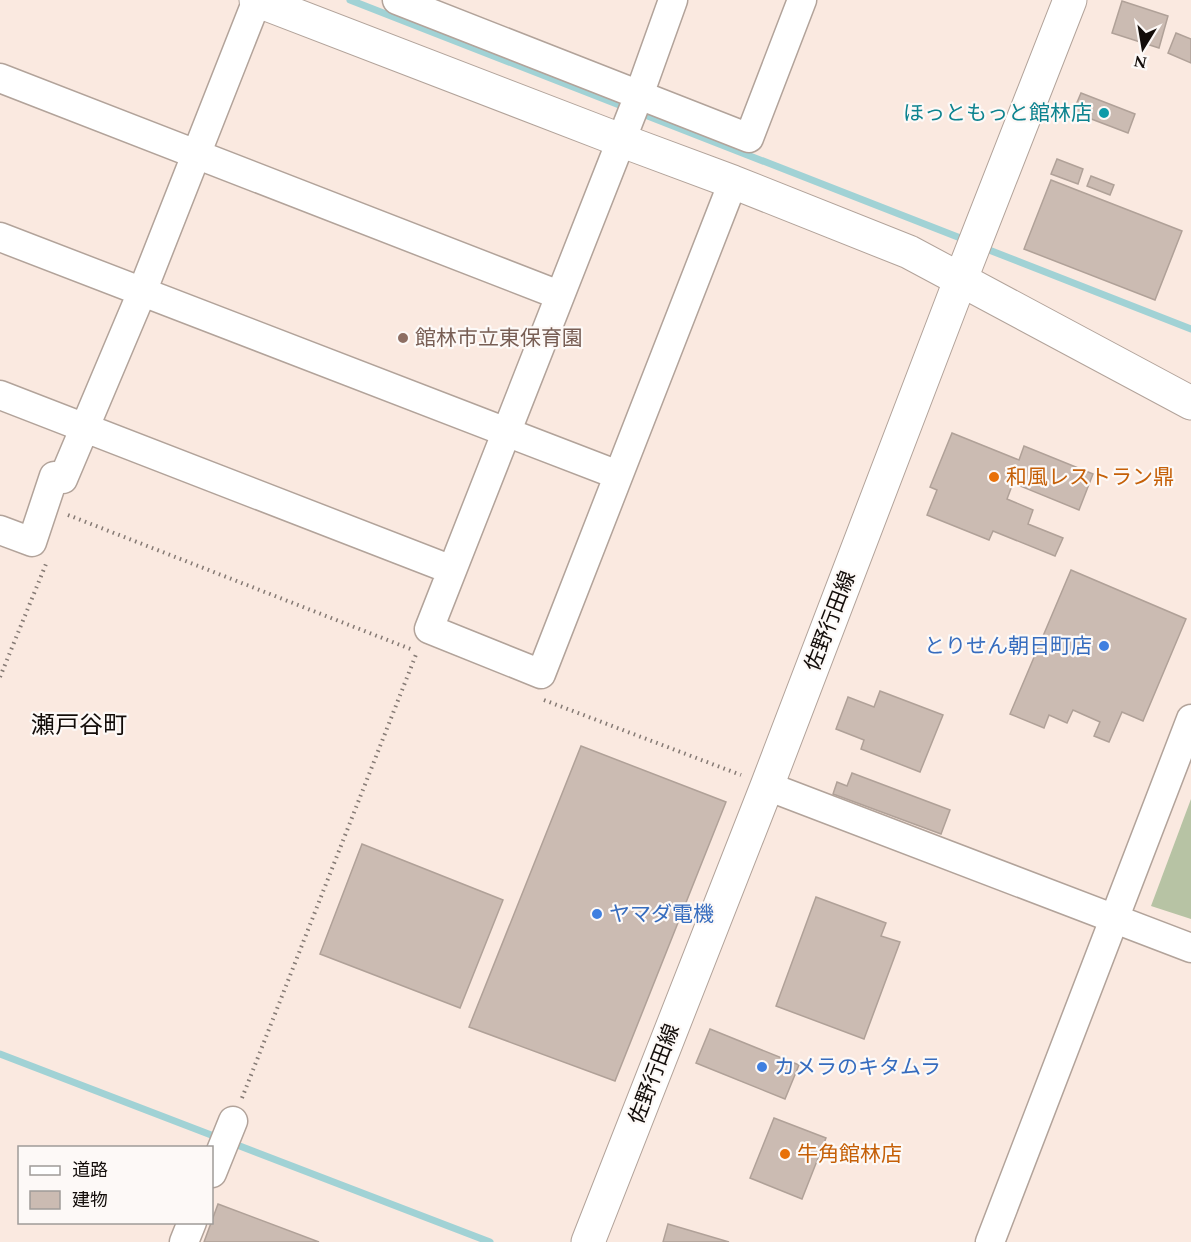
<svg xmlns="http://www.w3.org/2000/svg" width="1191" height="1242" viewBox="0 0 1191 1242" font-family="Spectral,'Noto Sans JP',serif">
<rect width="100%" height="100%" fill="#fae9e0"/>
<path fill="#b7c3a4" d="M1191,799v120l-40,-13z"/>
<g fill="none" stroke-linecap="round" stroke-linejoin="round">
<path stroke="#a1d2d5" stroke-width="7" d="M350,0l277,108
M640,113l328,128
M984,248l207,81
M0,1054l219,84
M232,1143l258,99"/>
</g>
<path fill="#cbbbb2" stroke="#b0a198" stroke-width="1.5" d="M1122,1l46,15 -9,32 -47,-15z
M1176,33l15,6v24l-23,-10z
M1081,93l54,21 -7,19 -55,-21z
M1057,159l26,10 -5,15 -27,-10z
M1091,176l23,9 -4,10 -23,-9z
M1051,180l131,51 -27,69 -131,-51z
M952,433l67,27 5,-14 69,28 -14,36 -66,-27 -6,16 26,11 -5,14 35,14 -8,18 -62,-25 -4,9 -62,-25 10,-25 -7,-3z
M1071,570l115,49 -43,102 -21,-9 -13,30 -15,-6 6,-14 -27,-12 -6,13 -18,-8 -5,13 -34,-14z
M880,691l63,24 -23,57 -59,-23 3,-9 -28,-11 12,-32 26,10z
M581,746l145,56 -111,279 -146,-54z
M852,773l98,37 -9,24 -108,-40 4,-12 10,4z
M362,844l141,56 -43,108 -140,-54z
M816,897l70,26 -5,13 19,6 -36,97 -88,-33z
M710,1029l89,36 -14,34 -89,-36z
M774,1118l52,20 -24,61 -52,-21z
M218,1204l101,38h-115z
M668,1224l61,18h-66z"/>
<g fill="none" stroke-linecap="round" stroke-linejoin="round">
<defs>
<path id="street" d="M397,0l352,138 53,-138
M673,0l-34,95 -210,534 112,45 192,-492
M0,78l559,217
M0,237l618,238
M0,395l452,175
M0,530l32,12 22,-66 9,3 79,-187 115,-292
M767,786l424,162
M212,1173l21,-52
M184,1242l8,-20
M990,1242l201,-523"/>
<path id="secondary" d="M256,0l364,140 113,42 176,70 282,151"/>
<path id="primary" d="M588,1242l179,-456 193,-505 110,-281"/>
</defs>
<use href="#street" stroke="#b2a39a" stroke-width="31"/>
<use href="#secondary" stroke="#b2a39a" stroke-width="35"/>
<use href="#primary" stroke="#b2a39a" stroke-width="35"/>
<path stroke="#857a74" stroke-width="4" stroke-dasharray="1.5 4.5" stroke-linecap="butt" d="M68,515l345,135
M0,677l46,-113
M544,700l197,75
M242,1098l175,-446"/>
<use href="#street" stroke="#fff" stroke-width="28"/>
<use href="#secondary" stroke="#fff" stroke-width="33"/>
<use href="#primary" stroke="#fff" stroke-width="33"/>
</g>
<circle fill="#0f9aa8" stroke="#fdf9f7" stroke-width="2" cx="1104" cy="113" r="6"/>
<circle fill="#8d6e63" stroke="#fdf9f7" stroke-width="2" cx="403" cy="338" r="6"/>
<g fill="#e8710a" stroke="#fdf9f7" stroke-width="2">
<circle cx="994" cy="477" r="6"/>
<circle cx="785" cy="1154" r="6"/>
</g>
<g fill="#3f7fe0" stroke="#fdf9f7" stroke-width="2">
<circle cx="1104" cy="646" r="6"/>
<circle cx="597" cy="914" r="6"/>
<circle cx="762" cy="1067" r="6"/>
</g>
<g text-anchor="middle" stroke-width="4.5" stroke-linejoin="round" paint-order="stroke">
<g font-size="21" fill="#0d838f" stroke="#fdf9f7" text-anchor="end">
<text x="1092" y="120">ほっともっと館林店</text>
</g>
<g font-size="21" fill="#785e54" stroke="#fdf9f7" text-anchor="start">
<text x="415" y="345">館林市立東保育園</text>
</g>
<g font-size="21" fill="#c56008" stroke="#fdf9f7" text-anchor="start">
<text x="1006" y="484">和風レストラン鼎</text>
<text x="797" y="1161">牛角館林店</text>
</g>
<g font-size="21" fill="#130d0a" stroke="#fdf9f7">
<text transform="translate(830 621) rotate(-69)" y="7">佐野行田線</text>
<text transform="translate(654 1074) rotate(-69)" y="7">佐野行田線</text>
</g>
<g font-size="21" fill="#366cbe" stroke="#fdf9f7" text-anchor="start">
<text x="1092" y="653" text-anchor="end">とりせん朝日町店</text>
<text x="609" y="921">ヤマダ電機</text>
<text x="774" y="1074">カメラのキタムラ</text>
</g>
<g font-size="24" fill="#130d0a" stroke="#fdf9f7">
<text x="79" y="733">瀬戸谷町</text>
</g>
</g>
<rect x="18" y="1146" width="195" height="78" fill="#fdf9f7" stroke="#9f9b98" stroke-width="1.5"/>
<rect x="30" y="1166" width="30" height="9" fill="#ffffff" stroke="#9f9b98" stroke-width="1.5"/>
<text x="72" y="1176" font-size="18" fill="#130d0a">道路</text>
<rect x="30" y="1191" width="30" height="18" fill="#cbbbb2" stroke="#9f9b98" stroke-width="1.5"/>
<text x="72" y="1206" font-size="18" fill="#130d0a">建物</text>
<g transform="translate(1143 48) rotate(191)" stroke="#fdf9f7" stroke-width="4.5" paint-order="stroke">
<path d="M0-4.5L10 22L0 15L-10 22Z" fill="#130d0a"/>
<text y="-9" font-size="16" font-weight="bold" text-anchor="middle" fill="#130d0a">N</text>
</g>
</svg>
